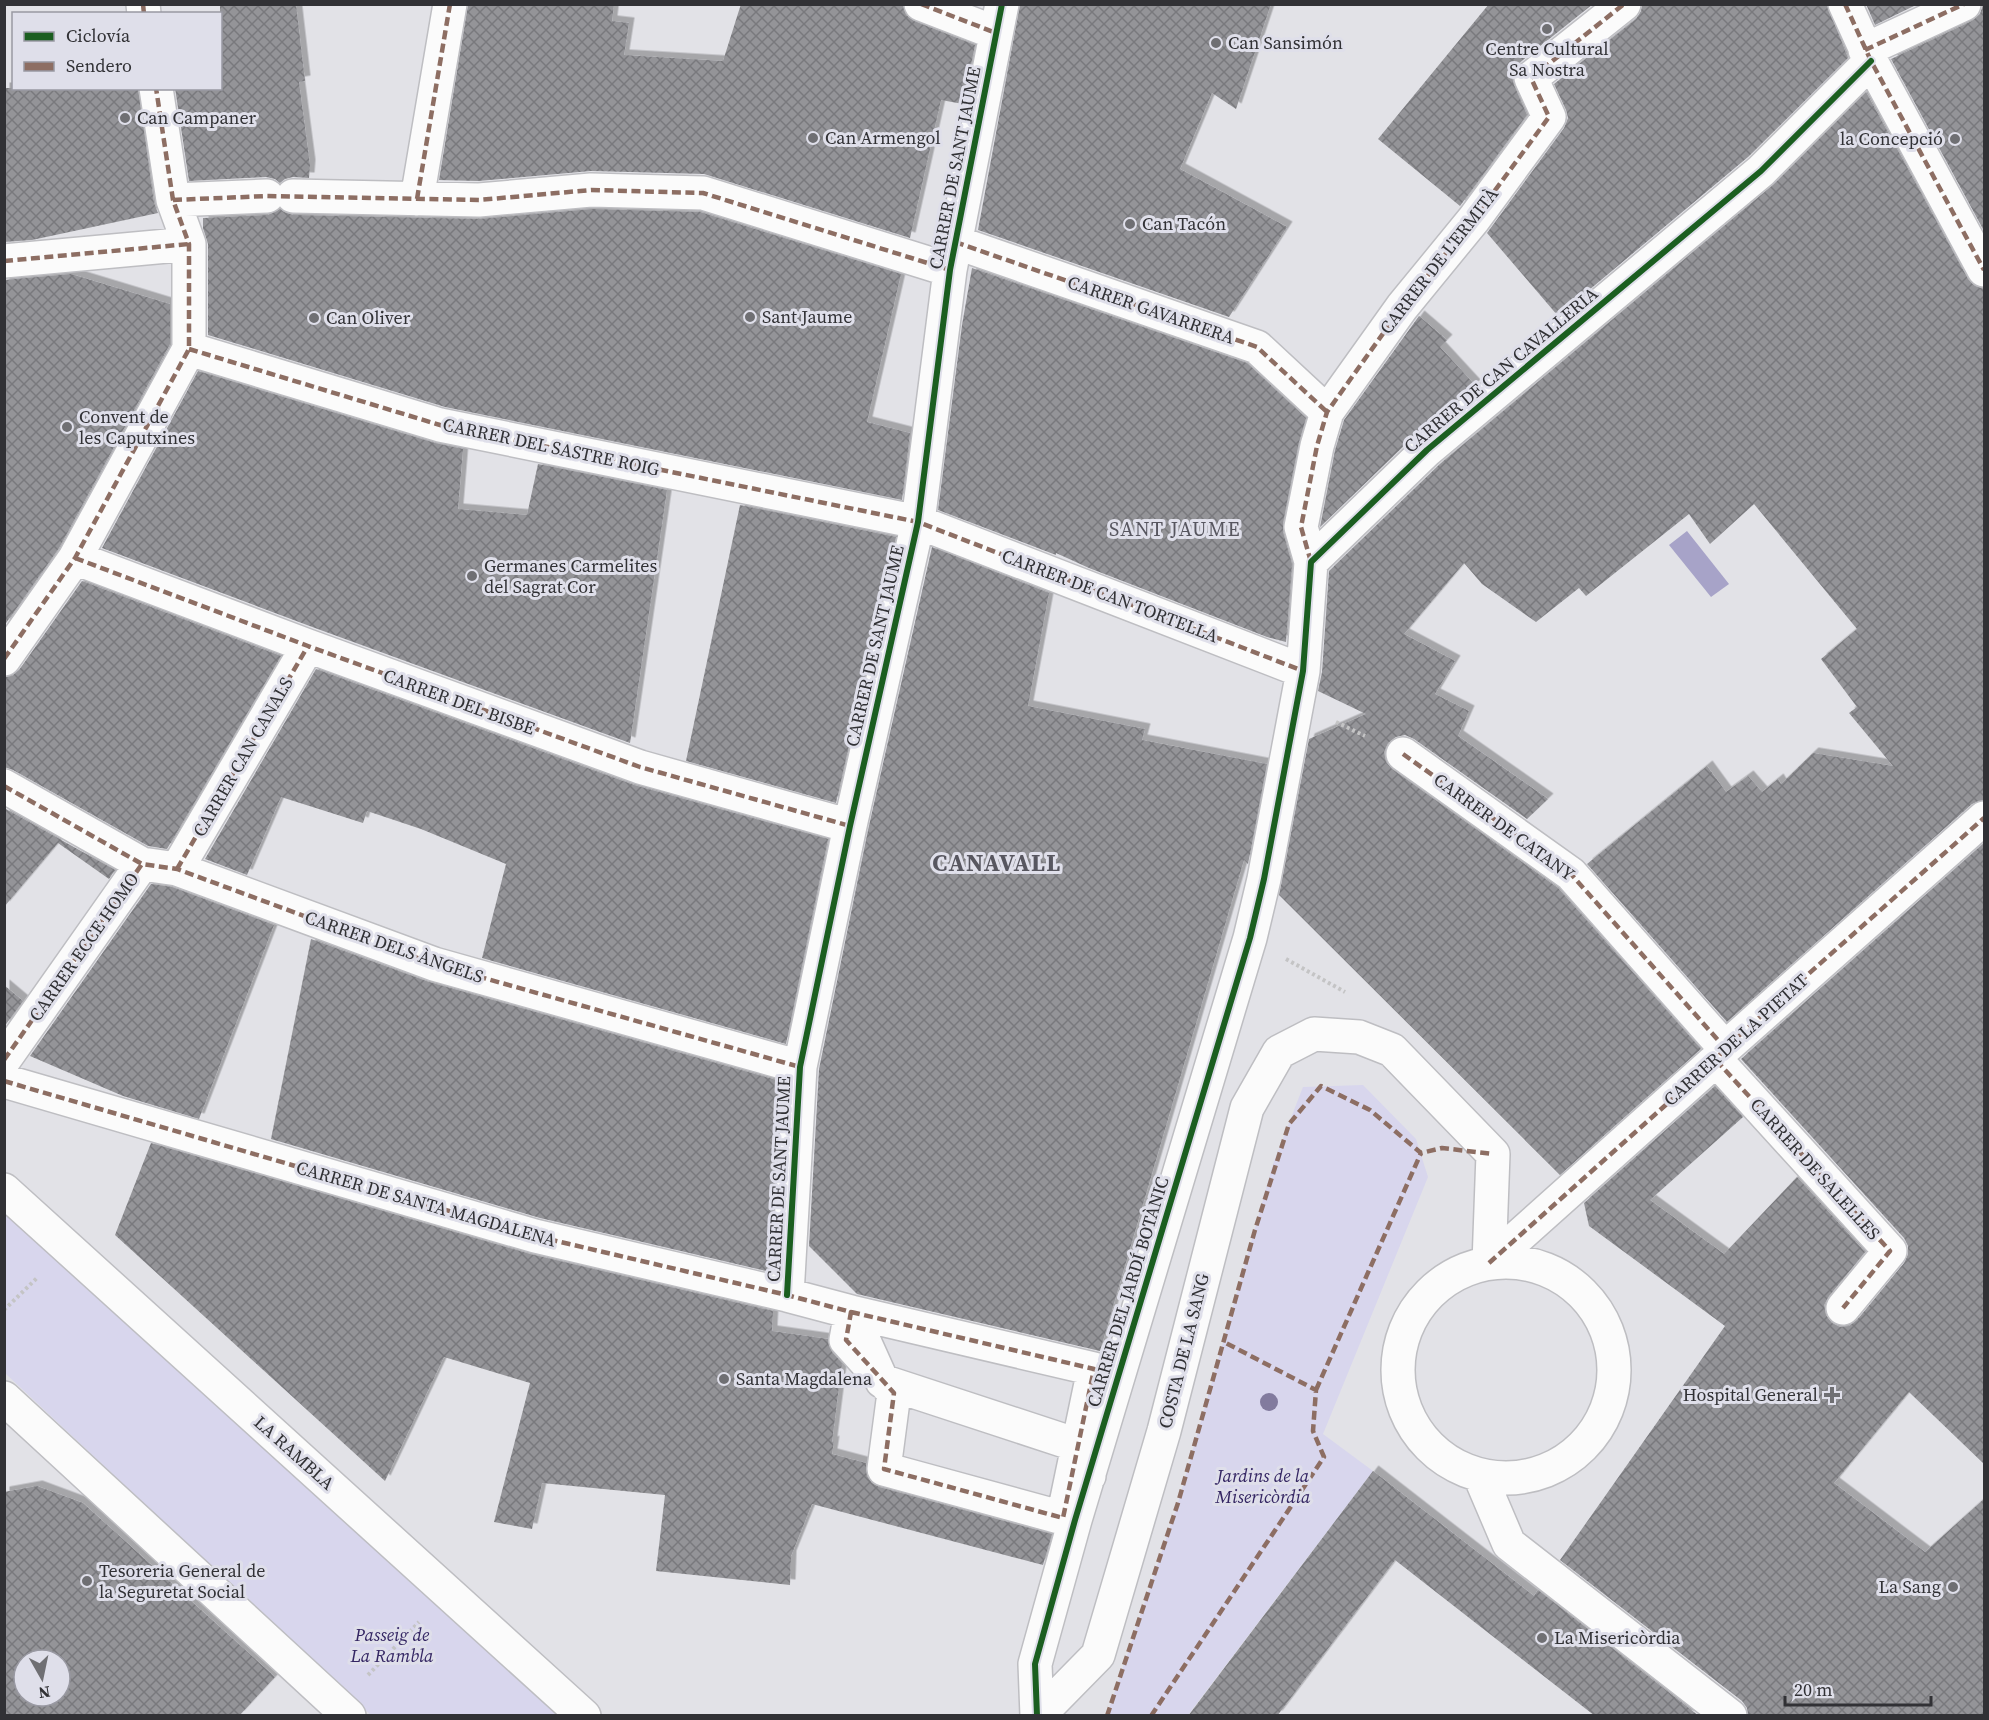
<svg xmlns="http://www.w3.org/2000/svg" width="1989" height="1720" viewBox="0 0 1989 1720" font-family="'Source Serif 4',serif">
<defs>
<pattern id="building-cross-hatch" width="8" height="8" patternUnits="userSpaceOnUse" patternTransform="scale(1.5)"><rect width="8" height="8" fill="#949498"/><path d="M0 0l8 8M0 8l8-8" fill="none" stroke="#79797d"/></pattern>
<filter id="shadow"><feDropShadow dx="5.5" dy="-5.5" stdDeviation="0" flood-color="#0004"/></filter>
</defs>
<rect width="100%" height="100%" fill="#e2e2e7"/>
<path fill="#d8d6ed" d="M1363,1085l53,54 12,38 -105,257 50,37 -185,244h-81l71,-212 95,-339 30,-77z
M4,1199l564,516h-197l-24,-21 -342,-321z"/>
<path fill="#a7a3c8" d="M1687,531l42,53 -18,13 -42,-52z"/>
<path fill="url(#building-cross-hatch)" fill-rule="evenodd" filter="url(#shadow)" d="M220,4h76l9,77 -6,1 11,83 -1,13 -16,-1 -8,2 -5,4 -5,-4 -9,-2 -77,4 -14,-93h45z
M468,4h146l-2,17 17,2 -5,32 99,6 18,-57h162l3,11 8,6 61,24 -12,59 -22,-4 -31,138 -206,-64 -113,-3 -113,10 -39,-1z
M1020,4h251l-35,105 -24,-16 -32,76 107,58 -58,90 -251,-87z
M1489,4h104l-74,59 -5,6 -2,8 2,8 13,30 -67,91 -82,-67z
M1642,4h185l21,54 -100,99 -190,159 -71,-83 77,-105 4,-10 -2,-8 -12,-26 82,-65 5,-8z
M1866,4h52l-43,21z
M1983,4h1v227l-93,-172 81,-38 8,-7z
M4,88h134l16,115 4,10 -126,27 -28,2z
M1866,92l102,187 7,7 9,3v511l-12,4 -245,218 -140,-158 120,-98 19,26 22,-16 14,16 16,-13 3,5 32,-31 80,13 -44,-53 8,-6 -36,-48 36,-30 -103,-125 -44,40 -21,-30 -103,82 -7,-8 -43,34 -54,-38 -18,-21 -60,71 51,27 -20,33 34,17 -11,25 90,63 -21,20 -113,-80 -9,-4 -9,2 -8,6 -4,9 2,10 6,7 166,119 143,161 -141,126 -281,-280 30,-156 57,-25 -48,-23 4,-19 7,-101 111,-107 333,-279z
M280,209l4,3 9,3 186,4 113,-10 108,3 201,62 -34,148 43,11 -8,67 -457,-93 -237,-72v-91l-5,-16v-10l65,-3z
M972,268l275,95 59,55 -7,24 -16,81v9l9,32 -6,78 -19,-5 -178,-69 -33,-15v2l-118,-45 24,-185z
M71,274l99,30v40l-111,204 -55,78v-346z
M1419,316l28,24 -7,7 35,38 -61,51 -94,91 15,-77 9,-30z
M198,371l237,72 28,6 -5,60 69,6 11,-51 129,26 -37,253 -315,-115 -213,-80z
M740,505l156,32 -60,266 -150,-42z
M932,547l117,46 -21,113 117,23 -3,11 125,24 -19,100 -4,-4 -144,491 -243,-57 -48,-48 10,-177 49,-239z
M82,581l199,75 -114,193 -19,-3 -135,-76 -9,-3v-90l8,-1 7,-6z
M316,669l318,116 194,54 -42,205 -304,-86 24,-94 -85,-35 -54,-18 -4,12 -82,-26 -34,78 -42,-16z
M4,808l111,62 -6,9 -51,-36 -54,64z
M1984,843v621l-75,-72 -75,91 91,69 59,-53v217h-236l-1,-8 -5,-7 -182,-141 165,-234 -136,-100 -5,-23 131,-117 28,31 -93,83 74,54 73,-77 68,75 -36,44 -5,9 2,10 6,8 8,4 9,-1 8,-6 47,-57 4,-9v-8l-4,-8 -163,-179z
M151,884l21,3 102,38 -75,194 -76,-23 -93,-40z
M311,939l118,43 351,99 -10,191 -230,-54 -269,-79z
M4,985l19,16 -19,26z
M151,1143l379,111 243,57 -1,20 56,8 4,13 10,11 -10,79 2,-1 -2,13 34,9 1,13 5,7 7,4 173,47 -9,31 -231,-61 -21,52 -1,29 -134,-14 9,-76 -123,-12 -10,46 -38,-7 36,-139 -86,-26 -59,124 -270,-246z
M1373,1471l161,125 4,-6 161,126h-104l-200,-156 -118,156h-89z
M37,1486l46,17 192,174 -36,39h-235v-224zM24,1660h36v36h-36z"/>
<g fill="none" stroke-linecap="round" stroke-linejoin="round">
<defs>
<path id="minor" d="M143,4l1,10
M921,4l75,29
M1845,4l26,57 113,209
M1865,50l99,-46
M293,196l186,4 112,-10 112,3 247,77
M417,199l33,-195
M173,200l94,-4
M955,242l302,105 70,65
M4,261l185,-17
M189,349l251,76 478,97 385,149
M75,558l233,88 332,121 210,59
M1311,562l-10,-35 16,-81 10,-34 75,-105 72,-88 75,-102 -18,-39 93,-74
M4,659l71,-101 114,-209v-105l-16,-44 -17,-112
M1403,754l168,120 154,174
M4,786l138,78 35,5 257,95 366,103
M177,869l131,-223
M4,1060l138,-196
M1716,1060l174,191 -47,57
M4,1081l531,155 252,59 64,17 31,69 189,62 18,33
M4,1190l580,526
M1398 1370a108 108 0 1 1 216 0a108 108 0 1 1-216 0Z
M1489,1263l227,-203 9,-12 259,-230
M787,1295l13,-228 50,-241 68,-304 32,-252 52,-266
M851,1312l243,57 -31,149 -179,-49 10,-76 -48,-53z
M4,1398l345,318
M1480,1476l29,68 221,172
M1037,1716l-2,-52 40,-144 175,-582 14,-59 39,-208 8,-109 116,-112 334,-279 110,-110
M1038,1716l60,-61 66,-224 83,-323 32,-56 35,-18 45,3 33,13 101,104 -4,109"/>
</defs>
<use href="#minor" stroke="#bebec2" stroke-width="36"/>
<path stroke="#c4c4c5" stroke-width="4" stroke-dasharray="3 3" stroke-linecap="butt" d="M1336,722l29,14
M1286,959l59,33
M4,1310l34,-33
M368,1675l51,-53"/>
<use href="#minor" stroke="#fbfbfb" stroke-width="33"/>
<path stroke="#8d6e63" stroke-width="4.5" stroke-dasharray="9 4.5" stroke-linecap="butt" d="M143,4l1,10
M921,4l75,29
M1845,4l26,57 113,209
M1865,50l99,-46
M417,199l33,-195
M173,200l94,-4 212,4 112,-10 112,3 247,77
M955,242l302,105 70,65
M4,261l185,-17
M189,349l251,76 478,97 385,149
M75,558l233,88 332,121 210,59
M1311,562l-10,-35 16,-81 10,-34 75,-105 72,-88 75,-102 -18,-39 93,-74
M4,659l71,-101 114,-209v-105l-16,-44 -17,-112
M1403,754l168,120 154,174
M4,786l138,78 35,5 257,95 366,103
M177,869l131,-223
M4,1060l138,-196
M1716,1060l174,191 -47,57
M4,1081l531,155 252,59 64,17
M1489,1263l227,-203 9,-12 259,-230
M851,1312l243,57 -31,149 -179,-49 10,-76 -48,-53z
M1316,1390l105,-237
M1107,1716l71,-213 77,-273 34,-106 32,-38 49,24 51,43 21,-5 51,6
M1151,1716l173,-259 -11,-26 3,-41 -92,-48"/>
<defs>
<path id="cycleway" d="M787,1295l13,-228 50,-241 68,-304 32,-252 52,-266
M1037,1716l-2,-52 40,-144 175,-582 14,-59 39,-208 8,-109 116,-112 334,-279 110,-110"/>
</defs>
<use href="#cycleway" stroke="#dfdfea" stroke-width="10"/>
<use href="#cycleway" stroke="#1b5e20" stroke-width="6"/>
</g>
<circle fill="#827b9e" cx="1269" cy="1402" r="9"/>
<g fill="#6f6f73" stroke="#dfdfea" stroke-width="2">
<circle cx="1547" cy="29" r="6"/>
<circle cx="1216" cy="43" r="6"/>
<circle cx="125" cy="118" r="6"/>
<circle cx="813" cy="138" r="6"/>
<circle cx="1955" cy="139" r="6"/>
<circle cx="1130" cy="224" r="6"/>
<circle cx="750" cy="317" r="6"/>
<circle cx="314" cy="318" r="6"/>
<circle cx="67" cy="427" r="6"/>
<circle cx="472" cy="576" r="6"/>
<circle cx="724" cy="1379" r="6"/>
<path d="M1829 1386h6v6h6v6h-6v6h-6v-6h-6v-6h6z"/>
<circle cx="87" cy="1581" r="6"/>
<circle cx="1953" cy="1587" r="6"/>
<circle cx="1542" cy="1638" r="6"/>
</g>
<g text-anchor="middle" stroke-width="6" stroke-linejoin="round" paint-order="stroke">
<g font-size="18" fill="#313135" stroke="#dfdfea" text-anchor="start">
<text x="1228" y="49">Can Sansimón</text>
<text x="1547" y="55" text-anchor="middle">Centre Cultural<tspan x="1547" dy="21">Sa Nostra</tspan></text>
<text x="137" y="124">Can Campaner</text>
<text x="825" y="144">Can Armengol</text>
<text x="1943" y="145" text-anchor="end">la Concepció</text>
<text x="1142" y="230">Can Tacón</text>
<text x="762" y="323">Sant Jaume</text>
<text x="326" y="324">Can Oliver</text>
<text x="79" y="423">Convent de<tspan x="79" dy="21">les Caputxines</tspan></text>
<text x="484" y="572">Germanes Carmelites<tspan x="484" dy="21">del Sagrat Cor</tspan></text>
<text x="736" y="1385">Santa Magdalena</text>
<text x="1818" y="1401" text-anchor="end">Hospital General</text>
<text x="99" y="1577">Tesoreria General de<tspan x="99" dy="21">la Seguretat Social</tspan></text>
<text x="1941" y="1593" text-anchor="end">La Sang</text>
<text x="1554" y="1644">La Misericòrdia</text>
</g>
<g font-size="18" fill="#313135" stroke="#dfdfea">
<text transform="translate(955 168) rotate(-79)" y="6">CARRER DE SANT JAUME</text>
<text transform="translate(1439 261) rotate(-52)" y="6">CARRER DE L'ERMITÀ</text>
<text transform="translate(1151 310) rotate(19)" y="6">CARRER GAVARRERA</text>
<text transform="translate(1501 370) rotate(-40)" y="6">CARRER DE CAN CAVALLERIA</text>
<text transform="translate(551 447) rotate(12)" y="6">CARRER DEL SASTRE ROIG</text>
<text transform="translate(1110 596) rotate(21)" y="6">CARRER DE CAN TORTELLA</text>
<text transform="translate(875 646) rotate(-77)" y="6">CARRER DE SANT JAUME</text>
<text transform="translate(459 702) rotate(20)" y="6">CARRER DEL BISBE</text>
<text transform="translate(243 757) rotate(-60)" y="6">CARRER CAN CANALS</text>
<text transform="translate(1504 827) rotate(36)" y="6">CARRER DE CATANY</text>
<text transform="translate(84 947) rotate(-55)" y="6">CARRER ECCE HOMO</text>
<text transform="translate(394 947) rotate(19)" y="6">CARRER DELS ÀNGELS</text>
<text transform="translate(1736 1040) rotate(-42)" y="6">CARRER DE LA PIETAT</text>
<text transform="translate(1815 1169) rotate(48)" y="6">CARRER DE SALELLES</text>
<text transform="translate(779 1179) rotate(-87)" y="6">CARRER DE SANT JAUME</text>
<text transform="translate(426 1204) rotate(16)" y="6">CARRER DE SANTA MAGDALENA</text>
<text transform="translate(1128 1292) rotate(-73)" y="6">CARRER DEL JARDÍ BOTÀNIC</text>
<text transform="translate(1184 1351) rotate(-76)" y="6">COSTA DE LA SANG</text>
<text transform="translate(294 1453) rotate(42)" y="6">LA RAMBLA</text>
</g>
<g font-size="18" font-style="italic" fill="#342663" stroke="#dfdfea">
<text x="1263" y="1482">Jardins de la<tspan x="1263" dy="21">Misericòrdia</tspan></text>
<text x="392" y="1641">Passeig de<tspan x="392" dy="21">La Rambla</tspan></text>
</g>
<g font-size="20" letter-spacing="1.5" fill="#57565f" stroke="#dfdfea">
<text x="1175" y="536">SANT JAUME</text>
</g>
<g font-size="24" font-weight="bold" letter-spacing="1.5" fill="#57565f" stroke="#dfdfea">
<text x="997" y="871">CANAVALL</text>
</g>
</g>
<rect width="1989" height="1720" fill="none" stroke="#313135" stroke-width="12"/>
<rect x="12" y="12" width="210" height="78" fill="#dfdfea" stroke="#9999a2" stroke-width="1.5"/>
<rect x="24" y="32" width="30" height="9" fill="#1b5e20" stroke="#9999a2" stroke-width="1.5"/>
<text x="66" y="42" font-size="18" fill="#313135">Ciclovía</text>
<rect x="24" y="62" width="30" height="9" fill="#8d6e63" stroke="#9999a2" stroke-width="1.5"/>
<text x="66" y="72" font-size="18" fill="#313135">Sendero</text>
<g transform="translate(42 1678) rotate(171)"><circle r="28" fill="#dfdfea" stroke="#9999a2" stroke-width="1.5"/>
<path d="M0-4.5L10 22L0 15L-10 22Z" fill="#6f6f73"/>
<text y="-9" font-size="16" font-weight="bold" text-anchor="middle" fill="#313135">N</text>
</g>
<path d="M1785 1696v9h146v-9" fill="none" stroke="#313135" stroke-width="3"/>
<text x="1794" y="1696" font-size="18" fill="#313135" stroke="#dfdfea" stroke-width="4.5" paint-order="stroke">20 m</text>
</svg>
